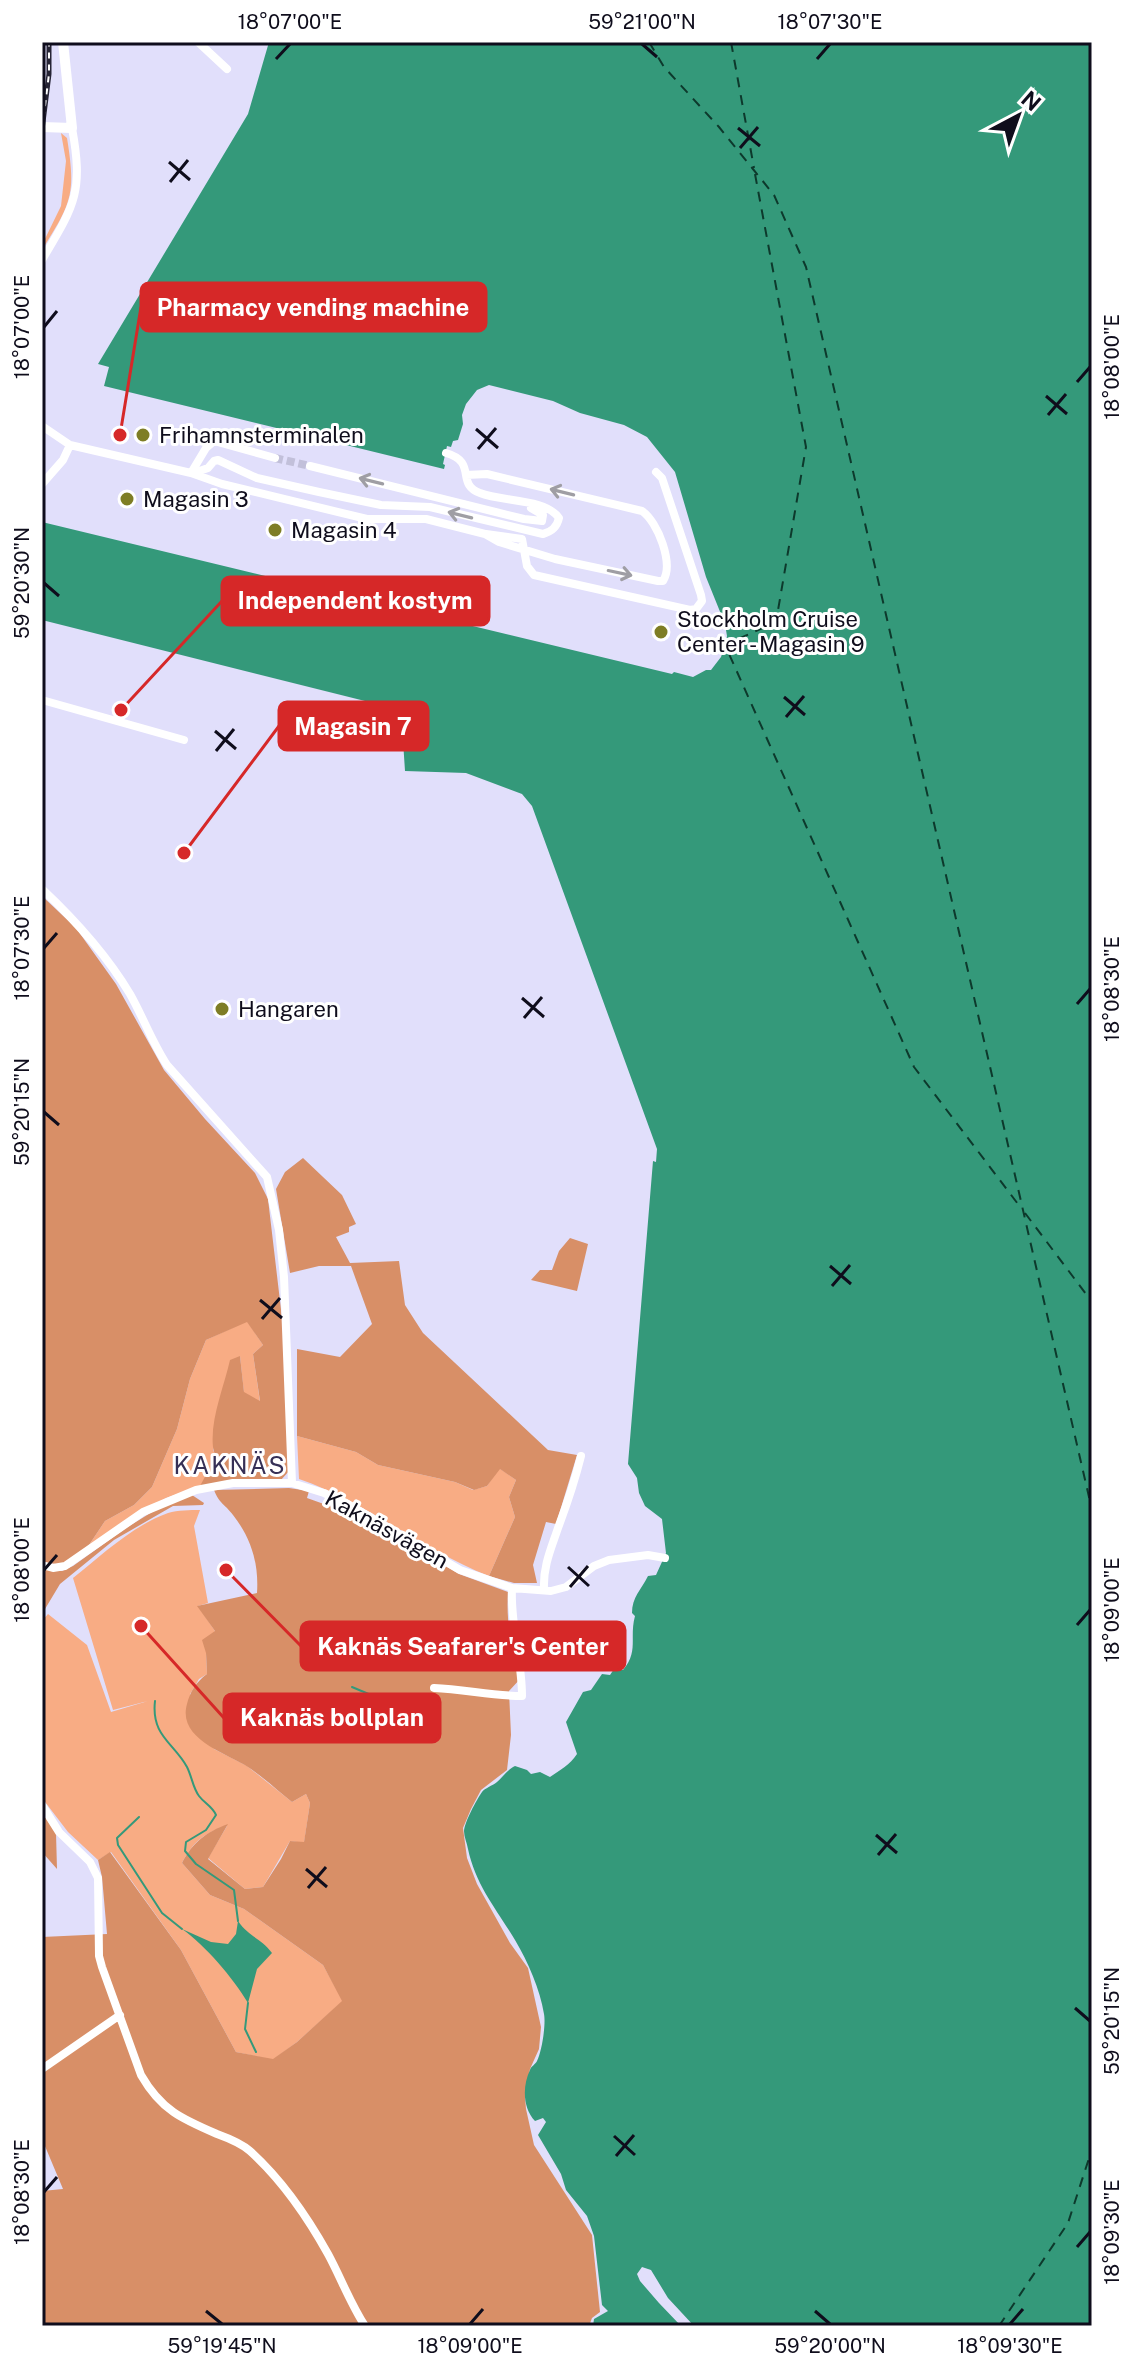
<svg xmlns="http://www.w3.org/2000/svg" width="1134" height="2368" viewBox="0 0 1134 2368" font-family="'Public Sans',sans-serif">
<rect width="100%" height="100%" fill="#e1dffb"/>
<path fill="#f8ac84" d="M61,133l6,5c9,56 5,64 -25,112v-5l19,-39 5,-45z
M247,1321l16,24 -10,9 7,48 -16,-9 -4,-37 -27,94 7,14 -1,8 -19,14 -34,12 -42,23 -37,27 18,-27 29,-16 18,-18 25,-58 13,-50 16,-39z
M297,1436l59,16 22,13 77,17 18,8 14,-4 12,-18 17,12 -7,17 6,20 -26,59c-67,-26 -122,-74 -190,-97z
M200,1510l-6,16 14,77 -10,3 17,25 -9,22 1,21 -8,5 -9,15 24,55 33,17 45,36 14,-8 4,9 -6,40 -14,-2 -27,46 -18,2 -37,-31 19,-32c-22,6 -35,17 -45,37l28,32 34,14 79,56 20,36 -46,41 -24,18 -37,-8 -55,-102 -70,-98 -13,8 -30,-28 -26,-34v-177l6,-7 39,31 24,67 37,-11 -35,9 -40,-132c29,-23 59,-52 95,-65 10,-3 22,-3 32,-3z"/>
<path fill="#d88f67" d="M42,896l34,32 40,56 48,86 41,49 50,54 13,26 16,136 5,136 -8,9 -81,6 7,-13 12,-2c1,-9 -5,-15 -6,-24 -3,-28 11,-60 17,-87l10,-4 4,36 16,9 -7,-47 10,-9 -16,-23 -41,18 -16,39 -13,50 -25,58 -18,18 -29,16 -18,27 -25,17 -20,-3z
M303,1158l39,37 14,29 -7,3v5l-13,5 14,26 49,-2 6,44 18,28 125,117 29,5 -21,69 -10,-2 -13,43 4,18h-23l-25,-7 26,-59 -6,-20 7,-17 -16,-11 -13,17 -13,4 -19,-8 -77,-17 -22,-13 -59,-16v-87l43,8 32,-33 -21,-58h-32l-29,7 -14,-84 9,-17z
M570,1238l18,6 -11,47 -46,-11 9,-10h12l7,-19z
M289,1488l20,3 -2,7 28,10 27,14 3,-4 94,56 49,18c-2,30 3,58 13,86l-12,13 2,44 -4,35 -26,20 -10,19 -8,19 4,30 10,26 33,59 18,25 13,59 -2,22 -9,20 -5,28 1,12 8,36 58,90 8,77 -8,6 -3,8h-547v-135l21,-2 -21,-50v-202l65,-3 -5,-57 -4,-17 12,-8 71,98 55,102 37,7 24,-17 45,-41 -19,-36 -79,-56 -34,-14 -28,-32c10,-20 24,-31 46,-39l-20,35 37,30 18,-2 18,-28 9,-18 14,1 6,-39 -4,-9 -14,8c-15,-12 -29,-25 -44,-35 -22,-14 -71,-28 -61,-63 3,-12 9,-22 20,-30l-1,-21 -4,-13 13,-9 -18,-25 60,-13c2,-30 -6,-55 -24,-78 -8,-11 -13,-10 -19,-25z
M192,1495l12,8 -1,2 -30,1 -59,34 -54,44 -18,30v-45l20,2 11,-5 53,-38 31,-19z
M42,1812l14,21 1,36 -15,-17z"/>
<path fill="#34997a" d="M269,42h823v2284h-499l1,-7 14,-8 -6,-6 -8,-69 -7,-20 -21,-26 -5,-16 -23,-39 8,-13 -3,-4 -8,3c-12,-13 -13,-34 -5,-51 1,-4 6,-6 7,-9 5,-10 9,-37 7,-47 -4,-25 -16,-52 -29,-74 -19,-32 -39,-54 -47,-91 -1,-6 -4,-12 -4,-18 1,-10 12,-30 18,-39 3,-4 10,-6 15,-10 6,-5 10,-12 18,-16l12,4 4,4 9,-2 10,5c10,-7 20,-12 27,-23l-11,-32 17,-30 8,-2 11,-16 8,1 4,-6 9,1c16,-19 6,-32 12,-54l-3,-3c0,-16 9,-23 16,-37l8,-1 10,-22 -4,-34 -17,-13 -6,-13 -2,-15 -9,-14 25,-303 3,1 1,-13 -125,-343 -10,-12 -56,-21 -61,-2 -4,-61 -359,-90v-98l630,152 2,-2 19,5 13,-7h5l10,-13 4,-12 2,-9 -2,-12 -19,-47 -31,-105 -28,-35 -23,-12 -44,-12 -27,-12 -64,-16 -12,5 -11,14 -4,11 1,9 -5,16 -5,1 -2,6 -4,-1 -4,18 2,1 -1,4 -340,-83 5,-19 -11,-3 150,-250z
M238,1921c11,16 23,17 34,32l-15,16 -9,34c-15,-25 -42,-57 -66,-74l29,13 17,2 8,-10z"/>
<path fill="#e1dffb" d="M642,2267l9,3 17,28 26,28h-13l-22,-23 -19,-22 -3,-7z"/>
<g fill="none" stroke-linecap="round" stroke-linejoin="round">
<path stroke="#34997a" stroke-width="2" d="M352,1687l19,8 20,2
M155,1701c-4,35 19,42 32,66 5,10 6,21 12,29 6,8 13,10 17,19l-10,15 -20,12 -1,9 11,13 38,26 4,31
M139,1817l-22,21 1,7 44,68 20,16
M248,2003l-3,26 11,23"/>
<path stroke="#0d392c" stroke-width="2" stroke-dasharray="10 8" stroke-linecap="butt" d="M649,42l15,25 55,60 55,68 32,72 286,1243
M731,42l23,126
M755,174l51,273 -30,175 -51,23 189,422 107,141
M1025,1213l67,89
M999,2326l69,-103 24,-74"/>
<path stroke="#c2c0da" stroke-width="8" stroke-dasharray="8 4" stroke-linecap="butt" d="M275,458l35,8"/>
<path stroke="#fff" stroke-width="8" d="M198,42l29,27
M42,260c32,-54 42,-67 30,-132
M42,426l28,19 121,28 31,11 145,35h59l59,15 14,8 56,17 103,22h5c11,-17 -5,-59 -21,-70l-155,-37 -21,1
M310,466l214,53 18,2 1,-6 -12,-7
M191,473l15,-25 8,-7 61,17
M194,473l14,-5 6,-7 4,-1 39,18 62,14 62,13 49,2 113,27c8,-2 14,-7 16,-16 -14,-20 -57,-16 -79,-25 -25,-9 -2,-31 -34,-40
M42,484l21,-24 7,-15
M486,534l36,5 5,27 7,9 156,35 6,-1 6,-8 -1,-6 -39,-117 -6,-6
M42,700l142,40
M42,889c33,31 64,65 88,105 13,23 22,48 37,71l100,112 12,53 5,47 8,206
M42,1565l11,3 12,-2 78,-54 53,-22 37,-7h59l32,10 22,10 114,67 52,18 39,3 15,-4 28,-21 15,-6 39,-5 17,3
M544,1589c-1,-23 7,-40 14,-61 9,-24 17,-48 23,-72
M434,1688c30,1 58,8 88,8 0,-37 -12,-72 -10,-108
M42,1805l17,27 31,30 8,16 1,78 3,11 39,108c20,35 41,44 76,59 11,4 24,9 33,17 31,28 58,67 78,103 13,24 22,49 37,72
M42,2069l78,-54"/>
<path stroke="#fff" stroke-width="10" d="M42,127l30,1 -9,-86"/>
<defs>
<path id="rail" d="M42,130l7,-56v-32"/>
</defs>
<use href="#rail" stroke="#262435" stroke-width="5"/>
<use href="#rail" stroke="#fff" stroke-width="2" stroke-dasharray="6" stroke-linecap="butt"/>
</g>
<defs><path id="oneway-shaft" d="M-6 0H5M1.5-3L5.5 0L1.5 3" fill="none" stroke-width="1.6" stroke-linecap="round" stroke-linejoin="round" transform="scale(2)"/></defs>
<g stroke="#9f9ea4">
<use href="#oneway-shaft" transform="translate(371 481) rotate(-166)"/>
<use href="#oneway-shaft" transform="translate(562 492) rotate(-166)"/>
<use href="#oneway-shaft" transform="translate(460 515) rotate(-166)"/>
<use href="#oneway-shaft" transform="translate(620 573) rotate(12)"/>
</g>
<path fill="none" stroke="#0f0d1c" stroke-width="3" d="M642,44l15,13M276,59l14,-15M817,59l13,-15M738,128l22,18M740,148l18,-21M169,162l21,18M170,182l18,-22M44,327l13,-16M1077,382l13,-15M1046,396l21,18M1048,415l18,-21M476,429l22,19M478,449l18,-21M44,583l15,13M784,697l21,18M786,717l18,-21M215,731l21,18M216,751l18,-22M44,948l13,-15M522,998l22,19M1077,1004l13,-15M524,1018l18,-21M44,1112l15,13M830,1266l21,18M832,1286l18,-21M260,1300l22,18M262,1319l18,-21M568,1567l21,19M44,1570l13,-15M570,1587l18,-21M1077,1625l13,-15M876,1835l21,18M878,1855l18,-21M306,1869l21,18M308,1888l18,-21M1075,2008l15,13M614,2136l21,19M616,2156l18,-21M44,2192l13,-15M1077,2247l13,-15M206,2311l16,13M815,2311l15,13M470,2324l13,-15M1010,2324l13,-15"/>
<g fill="#7e7d25" stroke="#fff" stroke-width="3">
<circle cx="143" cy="435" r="8"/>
<circle cx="127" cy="499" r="8"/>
<circle cx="275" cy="530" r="8"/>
<circle cx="661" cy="632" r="8"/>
<circle cx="222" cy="1009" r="8"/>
</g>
<g text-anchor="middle" stroke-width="6" stroke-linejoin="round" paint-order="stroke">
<g font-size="22" fill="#0f0d1c" stroke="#fff" text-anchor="start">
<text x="159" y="443">Frihamnsterminalen</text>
<text x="143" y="507">Magasin 3</text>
<text x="291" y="538">Magasin 4</text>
<text x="677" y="627">Stockholm Cruise<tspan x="677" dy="25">Center - Magasin 9</tspan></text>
<text x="238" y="1017">Hangaren</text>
</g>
<g font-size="22" fill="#0f0d1c" stroke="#fff">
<text transform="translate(387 1529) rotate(29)" y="8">Kaknäsvägen</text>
</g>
<g font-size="24" letter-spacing="2" fill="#363056" stroke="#fff">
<text x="230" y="1474">KAKNÄS</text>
</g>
</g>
<path fill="none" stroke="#d62828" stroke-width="3" d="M120 435L141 307M121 710L222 601M184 853L279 726M226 1570L301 1646M141 1626L224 1718"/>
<g fill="#d62828" stroke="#fff" stroke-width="3">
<circle cx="120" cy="435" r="8"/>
<circle cx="121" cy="710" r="8"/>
<circle cx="184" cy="853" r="8"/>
<circle cx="226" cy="1570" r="8"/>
<circle cx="141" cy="1626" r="8"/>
</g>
<g fill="#d62828" stroke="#d62828" stroke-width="3">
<rect x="141" y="283" width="345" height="48" rx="8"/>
<rect x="222" y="577" width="267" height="48" rx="8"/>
<rect x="279" y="702" width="149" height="48" rx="8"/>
<rect x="301" y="1622" width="324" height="48" rx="8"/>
<rect x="224" y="1694" width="216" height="48" rx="8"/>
</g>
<g font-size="24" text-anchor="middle" font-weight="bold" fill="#fff">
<text x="313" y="316">Pharmacy vending machine</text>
<text x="355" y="609">Independent kostym</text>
<text x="353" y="735">Magasin 7</text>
<text x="463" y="1655">Kaknäs Seafarer's Center</text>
<text x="332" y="1726">Kaknäs bollplan</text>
</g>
<rect width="1134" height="2368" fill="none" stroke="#ffffff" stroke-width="88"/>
<g transform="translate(1018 116) rotate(41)" stroke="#ffffff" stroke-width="6" paint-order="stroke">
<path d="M0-6L14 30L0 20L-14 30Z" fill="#0f0d1c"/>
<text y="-12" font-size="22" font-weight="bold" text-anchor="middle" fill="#0f0d1c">N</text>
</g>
<rect x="44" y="44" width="1046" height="2280" fill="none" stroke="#0f0d1c" stroke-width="3"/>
<g font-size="20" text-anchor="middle" fill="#0f0d1c">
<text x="290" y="29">18°07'00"E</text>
<text x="642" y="29">59°21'00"N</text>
<text x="830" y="29">18°07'30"E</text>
<text transform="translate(22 327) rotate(-90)" y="7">18°07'00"E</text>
<text transform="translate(1112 367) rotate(-90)" y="7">18°08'00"E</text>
<text transform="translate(22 583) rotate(-90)" y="7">59°20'30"N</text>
<text transform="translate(22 948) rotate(-90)" y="7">18°07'30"E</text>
<text transform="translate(1112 989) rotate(-90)" y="7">18°08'30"E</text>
<text transform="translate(22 1112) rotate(-90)" y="7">59°20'15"N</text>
<text transform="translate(22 1570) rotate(-90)" y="7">18°08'00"E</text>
<text transform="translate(1112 1610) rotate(-90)" y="7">18°09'00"E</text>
<text transform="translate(1112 2021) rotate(-90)" y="7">59°20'15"N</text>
<text transform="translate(22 2192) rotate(-90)" y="7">18°08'30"E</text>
<text transform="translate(1112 2232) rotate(-90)" y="7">18°09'30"E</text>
<text x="222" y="2353">59°19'45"N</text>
<text x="470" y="2353">18°09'00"E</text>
<text x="830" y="2353">59°20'00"N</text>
<text x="1010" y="2353">18°09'30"E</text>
</g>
</svg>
